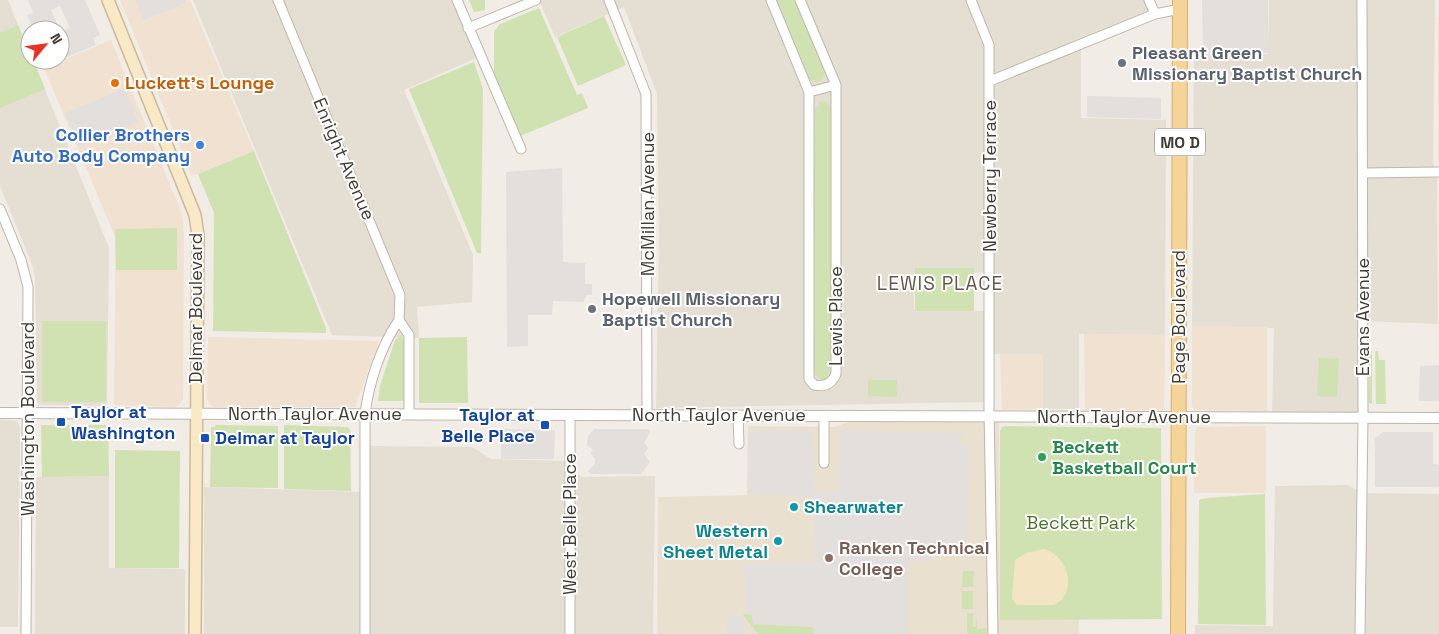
<svg xmlns="http://www.w3.org/2000/svg" width="1439" height="634" viewBox="0 0 1439 634" font-family="'Space Grotesk',sans-serif">
<rect width="100%" height="100%" fill="#f1ece5"/>
<path fill="#e4ded3" fill-rule="evenodd" d="M0,0h8l22,54v6h3l76,188 -2,158 -65,-1 -4,-1 -1,-4 -2,-122 -2,-11 -33,-81z
M193,0h264l24,56 -77,34 69,165 -1,47 -55,5 2,31 -87,-3z
M539,0h610l6,14 -74,31v73l85,2 -1,215 -86,-1v75h-36l-1,-55h-53v48l-333,6 3,-169 -2,-145 -33,-87 -69,30zM989,272v39l-75,-1v-35z
M1269,0h166l-2,163 4,16 1,145 -75,-3v97h-91l2,-90 -82,-2 2,-272h74z
M0,420l17,1 3,7 -2,199h-18z
M365,446l107,1 19,12 72,2 19,16 73,-1 -2,158h-449v-147l161,5z
M109,476v92l76,1v65h-150l1,-157z
M1348,485l14,8 77,1v140h-244v-9l78,1 2,-140z"/>
<path fill="#f1e1d1" d="M120,0h70l64,151 -62,25z
M1438,17h1v145h-1z
M111,40l71,174 2,19 -1,167 -4,5 -5,2 -60,-2 2,-166 -72,-171z
M1192,326l75,1v84l-73,-1 -2,-4z
M1084,334l81,1 -1,75h-79z
M208,337l171,4 -24,66h-142l-6,-7z
M1000,354h43v55l-41,1z
M1266,426v67h-72l1,-60 2,-6z"/>
<path fill="#e9e0d0" d="M867,416l132,1 1,202h79v15h-422l1,-137 89,-2 1,-69 86,1z"/>
<path fill="#d0e2b1" d="M469,0h16v10l-11,2z
M776,0h19l30,72 -4,8 -4,2 -8,-3z
M539,8l38,87 5,-2 6,15 -68,28 -26,-61v-43l6,-8z
M604,16l22,49 -48,21 -21,-49z
M18,25l12,29v6h3l12,29 -45,19v-75z
M474,62l9,27 -2,164h-4l-68,-164z
M825,101l7,6 -1,260 -3,9 -6,5 -6,-6 -2,-6 1,-260 4,-3v-4z
M254,151l72,177v5l-113,-2 1,-118 -16,-39z
M177,228v42h-61l-1,-41z
M915,268h59v43h-59z
M42,321h64v81h-64z
M401,335l3,5v61h-26l2,-15 15,-46z
M467,337l1,66h-49v-65z
M1369,351h3v53l-3,-1z
M1375,351h3l1,9h6l1,44h-10z
M1319,358l20,1 -2,38 -20,-1z
M868,380h29v17l-29,-1z
M41,425h67l1,51 -67,1z
M216,425l62,1v62l-68,-1 1,-60h4z
M284,425l64,2 2,3 1,61 -67,-2z
M1006,426l155,2 1,191 -162,1v-189l2,-4z
M115,450l65,1 -1,117h-64z
M1265,494l1,131 -68,-1 1,-124 8,-2z
M963,571h11l-1,16h-11z
M962,591h11v18h-11z
M967,613h6v14h3l1,-13v15l9,-1 1,6h-20z
M745,614l7,1 1,9 61,3v7h-56l-15,-19z"/>
<path fill="#f3e5c3" d="M1044,549c25,7 34,44 10,56h-37l-5,-6 3,-39 11,-7z"/>
<path fill="#e2dfdd" d="M28,0h57l15,35 -7,3 3,7 -41,17 -1,-2h6v-30l1,2 9,-4 -10,-22 -9,4 9,20h-26l-7,-15 6,-2z
M135,0h48l2,3 -41,17z
M1202,0h66v53h-65z
M125,89l13,33 -59,24 -14,-33z
M1087,96l74,2v21l-74,-2z
M562,168l1,94 22,1v21h7v11h-5l-4,7 -30,-1 -1,14h-24v31l-21,1 -1,-175z
M1439,365v36h-20l1,-35z
M501,429l54,1 -1,29h-53z
M594,429h54l2,3 -6,11 4,5 -4,6 6,8 -9,12h-51l-2,-3 7,-7v-6l-5,-5 3,-3 -6,-5 1,-9z
M749,431h62l1,15 3,1 -1,45h25l1,-61 123,2 -4,11 10,1 -2,100 -32,-2 -2,18h-25v73h-94l-1,-7 -60,-3 -1,-9 -5,-1 -2,-51 70,-1 -1,-66 -66,-2z
M1383,432h50v32l6,1v22h-64v-49z
M727,616h16l1,18h-18z"/>
<g fill="none" stroke-linecap="round" stroke-linejoin="round">
<defs>
<path id="minor" d="M278,0l122,295 -1,25 10,15v79
M457,0l64,149
M609,0l37,94 1,321
M771,0l38,92v287l5,6c10,2 18,-1 22,-11v-289l-36,-85
M971,0l18,45v364l4,225
M1149,0l6,14
M468,28l68,-28
M990,81l165,-67 25,-5
M809,92l27,-7
M1363,173l76,-1
M0,209l21,51 7,27 -2,347
M738,416l1,28
M824,416v47
M365,634v-220c4,-32 16,-68 34,-94
M570,634v-219
M1360,634l3,-216 -1,-418"/>
<path id="tertiary" d="M0,413l1439,5"/>
<path id="secondary" d="M108,0l87,215 3,20 -3,399"/>
<path id="primary" d="M1178,634l2,-634"/>
</defs>
<use href="#minor" stroke="#beb6ab" stroke-width="11"/>
<use href="#tertiary" stroke="#beb6ab" stroke-width="12"/>
<use href="#secondary" stroke="#cdbb98" stroke-width="14"/>
<use href="#primary" stroke="#d8af6b" stroke-width="16"/>
<use href="#minor" stroke="#fff" stroke-width="9"/>
<use href="#tertiary" stroke="#fff" stroke-width="10"/>
<use href="#secondary" stroke="#f9e9c6" stroke-width="11"/>
<use href="#primary" stroke="#f5d49a" stroke-width="14"/>
</g>
<g fill="#6b7280" stroke="#fff" stroke-width="2">
<circle cx="1122" cy="63" r="5"/>
<circle cx="592" cy="309" r="5"/>
</g>
<circle fill="#e8710a" stroke="#fff" stroke-width="2" cx="115" cy="83" r="5"/>
<circle fill="#3f7fe0" stroke="#fff" stroke-width="2" cx="200" cy="145" r="5"/>
<g fill="#1a4fb4" stroke="#fff" stroke-width="2">
<rect x="56" y="417" width="10" height="10" rx="2.5"/>
<rect x="540" y="420" width="10" height="10" rx="2.5"/>
<rect x="200" y="433" width="10" height="10" rx="2.5"/>
</g>
<circle fill="#2e9e5b" stroke="#fff" stroke-width="2" cx="1042" cy="457" r="5"/>
<g fill="#0f9aa8" stroke="#fff" stroke-width="2">
<circle cx="794" cy="507" r="5"/>
<circle cx="778" cy="541" r="5"/>
</g>
<circle fill="#8d6e63" stroke="#fff" stroke-width="2" cx="829" cy="558" r="5"/>
<g text-anchor="middle" stroke-width="4" stroke-linejoin="round" paint-order="stroke">
<rect fill="#fff" stroke="#7b7672" stroke-width="1" x="1155" y="128.5" width="50" height="27" rx="4"/>
<g font-size="16" font-weight="bold" fill="#423c35">
<text x="1180" y="148">MO D</text>
</g>
<g font-size="18" font-weight="bold" fill="#5b616d" stroke="#fff" text-anchor="start">
<text x="1132" y="59">Pleasant Green<tspan x="1132" dy="21">Missionary Baptist Church</tspan></text>
<text x="602" y="305">Hopewell Missionary<tspan x="602" dy="21">Baptist Church</tspan></text>
</g>
<g font-size="18" font-weight="bold" fill="#c56008" stroke="#fff" text-anchor="start">
<text x="125" y="89">Luckett's Lounge</text>
</g>
<g font-size="18" font-weight="bold" fill="#366cbe" stroke="#fff" text-anchor="end">
<text x="190" y="141">Collier Brothers<tspan x="190" dy="21">Auto Body Company</tspan></text>
</g>
<g font-size="18" fill="#423c35" stroke="#fff">
<text transform="translate(344 159) rotate(67)" y="6">Enright Avenue</text>
<text transform="translate(990 176) rotate(-90)" y="6">Newberry Terrace</text>
<text transform="translate(648 204) rotate(-90)" y="6">McMillan Avenue</text>
<text transform="translate(196 308) rotate(-90)" y="6">Delmar Boulevard</text>
<text transform="translate(836 316) rotate(-90)" y="6">Lewis Place</text>
<text transform="translate(1179 317) rotate(-90)" y="6">Page Boulevard</text>
<text transform="translate(1363 317) rotate(-90)" y="6">Evans Avenue</text>
<text x="315" y="420">North Taylor Avenue</text>
<text x="719" y="421">North Taylor Avenue</text>
<text x="1124" y="423">North Taylor Avenue</text>
<text transform="translate(28 419) rotate(-90)" y="6">Washington Boulevard</text>
<text transform="translate(570 524) rotate(-90)" y="6">West Belle Place</text>
</g>
<g font-size="18" font-weight="bold" fill="#164399" stroke="#fff" text-anchor="start">
<text x="71" y="418">Taylor at<tspan x="71" dy="21">Washington</tspan></text>
<text x="535" y="421" text-anchor="end">Taylor at<tspan x="535" dy="21">Belle Place</tspan></text>
<text x="215" y="444">Delmar at Taylor</text>
</g>
<g font-size="18" font-weight="bold" fill="#27864d" stroke="#fff" text-anchor="start">
<text x="1052" y="453">Beckett<tspan x="1052" dy="21">Basketball Court</tspan></text>
</g>
<g font-size="18" font-weight="bold" fill="#0d838f" stroke="#fff" text-anchor="start">
<text x="804" y="513">Shearwater</text>
<text x="768" y="537" text-anchor="end">Western<tspan x="768" dy="21">Sheet Metal</tspan></text>
</g>
<g font-size="18" fill="#4c6f2e" stroke="#fff">
<text x="1081" y="529">Beckett Park</text>
</g>
<g font-size="18" font-weight="bold" fill="#785e54" stroke="#fff" text-anchor="start">
<text x="839" y="554">Ranken Technical<tspan x="839" dy="21">College</tspan></text>
</g>
<g font-size="19" letter-spacing="1" fill="#64594d" stroke="#fff">
<text x="940" y="290">LEWIS PLACE</text>
</g>
</g>
<g transform="translate(45 45) rotate(61)"><circle r="24" fill="#ffffff" stroke="#b3b1ae"/>
<path d="M0-4L9 19L0 12L-9 19Z" fill="#e73326"/>
<text y="-8" font-size="14" font-weight="bold" text-anchor="middle" fill="#423c35">N</text>
</g>
</svg>
